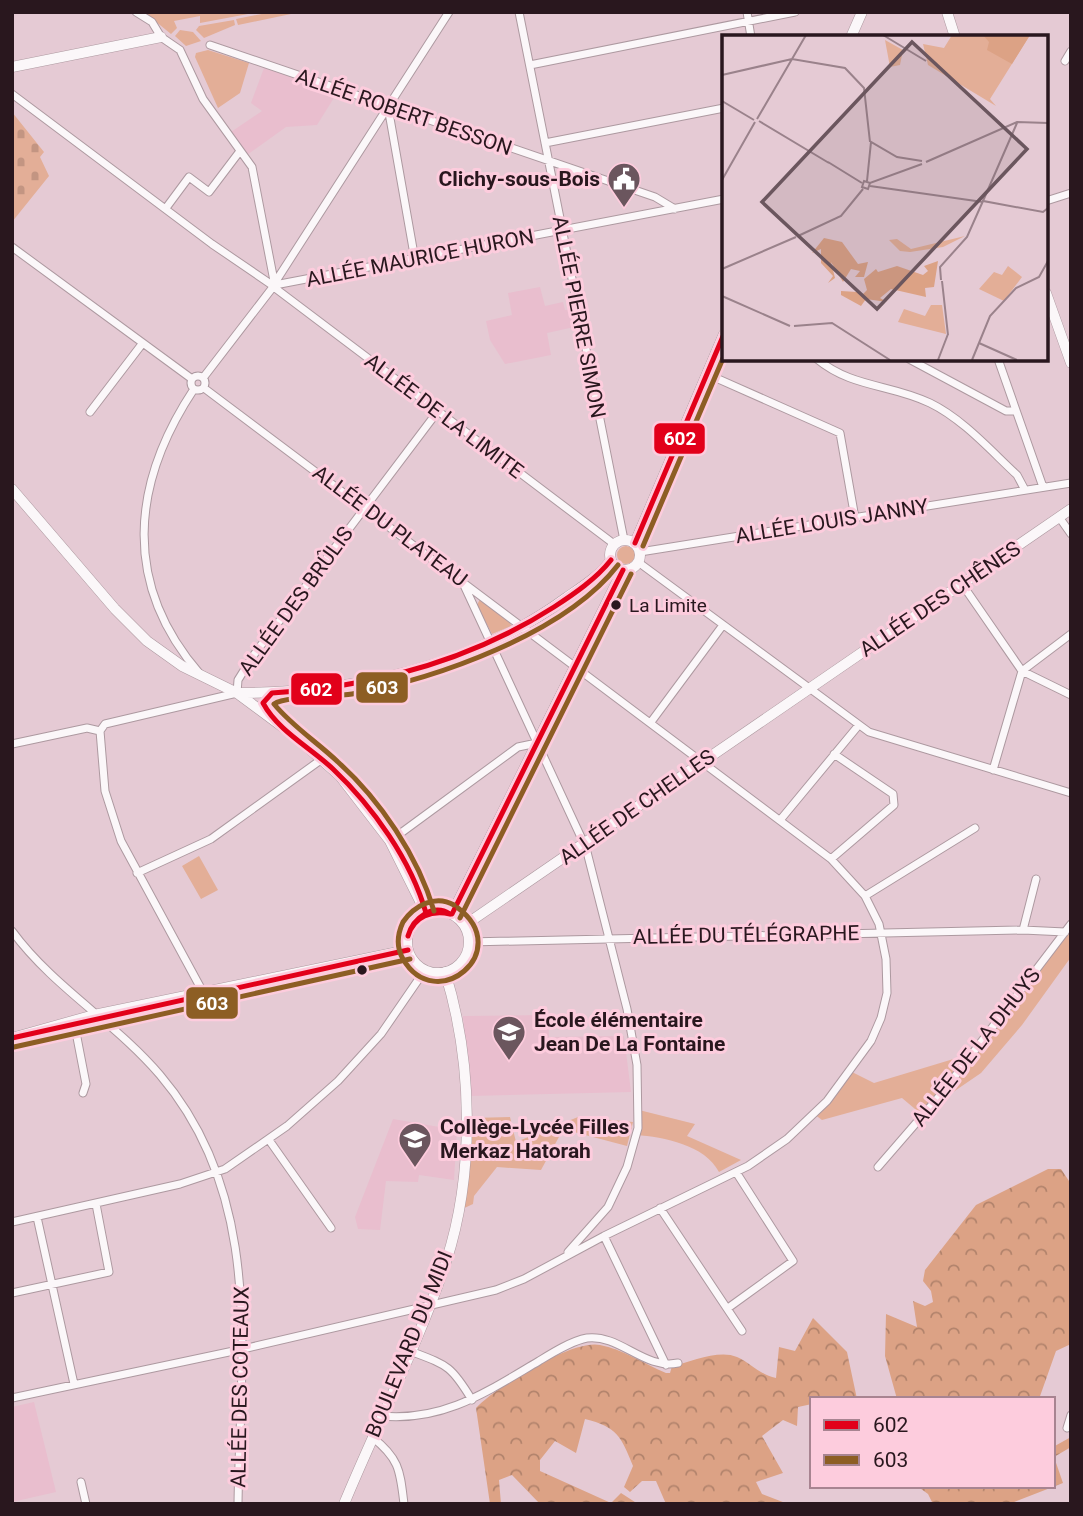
<svg xmlns="http://www.w3.org/2000/svg" width="1083" height="1516" viewBox="0 0 1083 1516" font-family="Roboto,sans-serif">
<defs>
<pattern id="forest-crowns" width="20" height="18" patternUnits="userSpaceOnUse" patternTransform="scale(1.75)"><rect width="20" height="18" fill="#dca285"/><path d="M2 6a3 3 0 1 1 6 0M12 15a3 3 0 1 1 6 0" fill="none" stroke="#b2836c"/></pattern>
<pattern id="cemetery-stones" width="16" height="16" patternUnits="userSpaceOnUse" patternTransform="scale(1.75)"><rect width="16" height="16" fill="#e3ae97"/><path d="M2 7V4a2 2 0 0 1 4 0v3zM10 15v-3a2 2 0 0 1 4 0v3z" fill="#c39582"/></pattern>
</defs>
<rect width="100%" height="100%" fill="#e5cad4"/>
<path fill="#e9bece" d="M264,68l73,25 -20,32 -31,2 -39,28 -16,-23 31,-21 -11,-8z
M540,287l5,19 18,-4 2,8 6,-1 3,18 -27,6 4,22 -46,9 -15,-24 -4,-19 26,-6 -4,-22z
M548,1015l1,22 75,-1 7,56 -161,4 -7,-80z
M393,1119l64,11 -3,50 -35,-5 -1,7 -32,-1 -6,49 -22,-1 -3,-12z
M34,1402l22,90 -44,10v-95z"/>
<path fill="#e3ae97" d="M144,12h114l-58,11v-7l-26,5 3,7 -6,6z
M272,12l19,2 -53,11 -2,-6z
M234,20l1,5 -31,13 -8,-8 3,-4z
M180,30l13,2 8,9 -15,5 -11,-10z
M208,50l41,13 -9,30 -22,15 -23,-51 1,-4z
M617 555a9 9 0 1 1 18 0a9 9 0 1 1-18 0Z
M480,599l30,22 1,5 -19,8 -15,-29z
M199,856l19,34 -17,9 -19,-33z
M1071,924v33l-49,68 -41,48 -60,41 -19,-16 -80,22 -8,-6 36,-43 24,12 96,-29z
M639,1110l56,14 -8,12 54,24 -22,12c-14,-27 -55,-35 -83,-37z
M510,1117l6,25 62,-25 55,5 -6,24 -53,-14 -14,3 -19,35 -44,-3 -23,29 -1,8 -15,7 7,-56 7,3v-40z"/>
<path fill="url(#forest-crowns)" d="M1048,1169h13l10,15v160l-15,7 -17,48h-142l-12,-43 1,-42 31,13 -4,-26 12,5 8,-4 -2,-11 -8,-10 2,-11 51,-65z
M813,1318l34,34 10,47h-45v5l-14,3 -1,19 -14,-6 -21,16 21,37 -27,9 6,12 26,10h-122l-10,-23h-14l-12,11 -6,-5 9,-21c-12,-30 -16,-39 -48,-47l-9,34 -21,-12 -15,19v11l71,32 10,-10 17,11h-98l-28,-29 -13,5 2,24h-11l-14,-96c20,-21 96,-69 124,-63 22,4 45,19 66,28h4l2,-7c19,-4 47,-17 65,-9 14,6 23,18 39,21l3,-31 16,4z
M1071,1437v10l-17,10 9,26 -54,21h-76l-5,-10 -11,-8h136v-39z"/>
<path fill="url(#cemetery-stones)" d="M12,112l32,40 -4,5 9,19 -37,46z"/>
<g fill="none" stroke-linecap="round" stroke-linejoin="round">
<defs>
<path id="street" d="M136,12l16,10 9,15 19,13 23,49 49,68 22,114
M519,12l105,528
M747,12l4,25
M210,45l445,152 20,12
M1065,61l6,-10
M530,65l265,-53
M12,94l200,150 60,41
M388,107l27,153
M545,143l179,-35
M1046,201l25,-8
M166,208l23,-31 20,15 31,-41
M12,247l180,132
M276,281l173,-269
M280,284l444,-85
M275,288l339,256
M817,359c35,29 74,25 113,44 33,16 61,48 87,72l8,15
M909,359l97,52h10
M998,359l45,128
M707,374l133,59 15,85
M191 383a7 7 0 1 1 14 0a7 7 0 1 1-14 0Z
M203,378l70,-91
M194,389c-63,95 -72,195 6,285
M90,412l52,-68
M1059,517l12,17
M640,552l431,-69
M638,562l231,170 202,61
M463,583l123,265 41,161 10,56 1,63 -11,39 -19,40 -40,45
M962,584l60,87 49,24
M651,722l72,-97
M100,731l5,-7 132,-31 1,-13 15,-24 185,-245
M100,731l5,60 16,50 83,153
M12,744l75,-16 13,3
M993,770l29,-99 49,-37
M781,819l77,-93
M390,841l128,-94 19,-4
M831,859l63,-54 -1,-11 -59,-40
M137,873l74,-34 111,-80
M865,896l110,-68
M1023,930l13,-51
M12,931c42,57 103,91 148,144 105,123 80,281 78,429
M469,942l554,-12 42,2
M74,1022l12,62 -3,9
M269,1140l62,88
M878,1167l65,-75 128,-168
M660,1208l82,123
M37,1217l37,167
M12,1222l168,-38 45,-15 62,-43 51,-45 43,-47 44,-64
M604,1236l62,129
M12,1293l97,-21 -13,-68
M728,1308l65,-47 -57,-89
M410,1351c37,14 41,14 62,49
M12,1398l231,-49 253,-59 28,-11 80,-43 144,-70 39,-27 40,-38 44,-60 10,-23 6,-25 -1,-34 -7,-35 -14,-28 -34,-37 -627,-471
M381,1416c63,6 107,-25 158,-55 13,-8 32,-20 48,-23 33,-4 57,32 91,25
M1067,1428l4,-13
M372,1437c28,22 28,34 32,67
M81,1482l5,22"/>
<path id="secondary" d="M947,12l8,25
M851,37l11,-25
M12,67l149,-30
M1046,293l25,70
M12,489l103,120 32,32 35,25 55,27 58,43 45,40 50,65 36,72
M610 555a15 15 0 1 1 30 0a15 15 0 1 1-30 0Z
M635,543l89,-209
M238,693c115,0 234,-26 328,-95 16,-11 34,-22 45,-38
M407 942a31 31 0 1 1 62 0a31 31 0 1 1-62 0Z
M452,914l171,-344
M465,925l606,-416
M43,1033l94,-22
M12,1038l82,-23 314,-65
M344,1504c33,-80 74,-159 102,-242 29,-89 27,-200 -1,-290"/>
</defs>
<use href="#street" stroke="#ad99a0" stroke-width="9"/>
<use href="#secondary" stroke="#ad99a0" stroke-width="11"/>
<use href="#street" stroke="#fbf7f9" stroke-width="7"/>
<use href="#secondary" stroke="#fbf7f9" stroke-width="10"/>
<defs>
<path id="bus-1" d="M635,543l89,-209
M426,913c-15,-53 -53,-106 -93,-144 -22,-21 -55,-38 -70,-66l9,-10c101,-6 196,-31 282,-86 20,-13 42,-28 57,-47
M452,914l171,-344
M408,936c5,-18 25,-33 42,-22
M408,936c6,-20 24,-26 42,-22
M12,1038l396,-88"/>
<path id="bus-2" d="M643,546l81,-190
M454,905c-19,-11 -40,1 -51,17 -6,13 -7,25 0,37 33,57 112,-8 55,-51
M434,911c-16,-55 -54,-111 -96,-149 -21,-20 -46,-36 -64,-58 11,-8 60,-7 78,-10 83,-15 213,-60 266,-129
M460,918l171,-344
M14,1047l396,-88"/>
</defs>
<use href="#bus-1" stroke="#fdccdd" stroke-width="10"/>
<use href="#bus-2" stroke="#fdccdd" stroke-width="10"/>
<use href="#bus-1" stroke="#e2001a" stroke-width="5"/>
<use href="#bus-2" stroke="#8d5e24" stroke-width="5"/>
</g>
<defs>
<symbol id="civic-pin" viewBox="-11 -11 22 30"><path d="M0 17L-7.5 6A9.5 9.5 0 1 1 7.5 6Z" fill="#6b565e" stroke="#fdccdd"/><path d="M-.6-6.5H3V-4.5H.6V-3L4-1V1h2V6H-6V1h2V-1L-.6-3ZM-1.2 2.5V6h2.4V2.5Z" fill="#fff"/></symbol>
<symbol id="school-pin" viewBox="-11 -11 22 30"><path d="M0 17L-7.5 6A9.5 9.5 0 1 1 7.5 6Z" fill="#6b565e" stroke="#fdccdd"/><path d="M0-5L7-2L0 1L-7-2ZM-4 1L0 2.5L4 1V4Q0 6-4 4Z" fill="#fff"/></symbol>
</defs>
<g fill-rule="evenodd">
<use href="#civic-pin" x="605" y="160" width="38" height="52"/>
<use href="#school-pin" x="490" y="1013" width="38" height="52"/>
<use href="#school-pin" x="396" y="1120" width="38" height="52"/>
</g>
<g fill="#29171e" stroke="#fdccdd" stroke-width="2.5">
<circle cx="616" cy="605" r="6"/>
<circle cx="362" cy="970" r="6"/>
</g>
<g text-anchor="middle" stroke-width="6" stroke-linejoin="round" paint-order="stroke">
<g font-size="19" fill="#29171e" stroke="#fdccdd" text-anchor="start">
<text x="629" y="612">La Limite</text>
</g>
<g font-size="21" fill="#29171e" stroke="#fdccdd">
<text transform="translate(404 112) rotate(19)" y="7">ALLÉE ROBERT BESSON</text>
<text transform="translate(420 258) rotate(-11)" y="7">ALLÉE MAURICE HURON</text>
<text transform="translate(579 317) rotate(79)" y="7">ALLÉE PIERRE SIMON</text>
<text transform="translate(444 416) rotate(37)" y="7">ALLÉE DE LA LIMITE</text>
<text transform="translate(832 521) rotate(-9)" y="7">ALLÉE LOUIS JANNY</text>
<text transform="translate(390 526) rotate(37)" y="7">ALLÉE DU PLATEAU</text>
<text transform="translate(940 599) rotate(-34)" y="7">ALLÉE DES CHÊNES</text>
<text transform="translate(296 601) rotate(-54)" y="7">ALLÉE DES BRÛLIS</text>
<text transform="translate(637 807) rotate(-35)" y="7">ALLÉE DE CHELLES</text>
<text transform="translate(746 935) rotate(-1)" y="7">ALLÉE DU TÉLÉGRAPHE</text>
<text transform="translate(976 1047) rotate(-52)" y="7">ALLÉE DE LA DHUYS</text>
<text transform="translate(409 1344) rotate(-68)" y="7">BOULEVARD DU MIDI</text>
<text transform="translate(240 1387) rotate(-89)" y="7">ALLÉE DES COTEAUX</text>
</g>
<g font-size="21" font-weight="bold" fill="#29171e" stroke="#fdccdd" text-anchor="start">
<text x="600" y="186" text-anchor="end">Clichy-sous-Bois</text>
<text x="534" y="1027">École élémentaire<tspan x="534" dy="24">Jean De La Fontaine</tspan></text>
<text x="440" y="1134">Collège-Lycée Filles<tspan x="440" dy="24">Merkaz Hatorah</tspan></text>
</g>
</g>
<g transform="translate(722 35)">
<rect width="326" height="326" fill="#e5cad4"/>
<path d="M230,0h78l-40,64 6,7 -68,-41 -5,-21 21,4zM243,201l-22,11 -33,5 -10,-1 -11,-11 8,-1 14,10zM209,270h11l4,29 -48,-12 6,-13 21,7z" fill="#e3ae97"/>
<path d="M261,0h47l-18,29 -25,-14 2,-8zM102,203l18,4 16,22 10,-2 -4,15h-9l5,-6 -9,-2 -8,13 -12,-20 4,16 -7,5 5,-7 -12,-13v-14l-9,4zM216,226l-4,26 -9,1 1,9 -35,-8 -11,9 7,4 -21,-3 -5,7 -20,-11v-4l16,1 4,4 6,-6 -3,-11 12,-10 2,3 19,-6 26,9 5,-4 -4,-5z" fill="#dca285"/>
<path d="M163,5l18,10 -3,15 -10,2zM286,231l14,11 -18,24 -25,-12 15,-17 8,3z" fill="#e3ae97"/>
<path fill="none" stroke="#9a828b" stroke-width="2" d="M161,0l43,26M0,40l70,-16 53,9 19,20 6,54M0,66l32,19M35,84l49,-84M37,86l70,42M106,127l34,21M204,127l91,-40 31,1M0,145l33,-58M145,146l4,-39 26,15 25,4M148,148l-2,6 -6,-2 2,-6 6,2 52,-19M148,151l113,16M261,166l34,-78M76,201l43,-20 22,-27M0,234l74,-32M219,245l-1,-13 27,-30 16,-36 60,11 5,-4M220,246l6,54M0,261l68,30M72,291l38,-3 58,37M257,308l38,17M216,325l10,-26M250,325l18,-44 26,-28 23,-11 9,-16"/>
<path fill="#6b565e" fill-opacity="0.15" stroke="#6b565e" stroke-width="3.5" d="M190,7l115,107 -150,160 -115,-107z"/>
<rect width="326" height="326" fill="none" stroke="#29171e" stroke-width="3.5"/>
</g>
<g stroke="#fdccdd" stroke-width="2.5">
<rect x="653" y="422" width="53" height="33" rx="7" fill="#e2001a"/>
<rect x="355" y="671" width="54" height="33" rx="7" fill="#8d5e24"/>
<rect x="290" y="672" width="53" height="34" rx="7" fill="#e2001a"/>
<rect x="185" y="986" width="54" height="34" rx="7" fill="#8d5e24"/>
</g>
<g font-size="19" text-anchor="middle" font-weight="bold" fill="#fff">
<text x="680" y="445">602</text>
<text x="382" y="694">603</text>
<text x="316" y="696">602</text>
<text x="212" y="1010">603</text>
</g>
<rect width="1083" height="1516" fill="none" stroke="#29171e" stroke-width="28"/>
<rect x="810" y="1397" width="245" height="91" fill="#fdccdd" stroke="#a88491" stroke-width="2"/>
<rect x="824" y="1420" width="35" height="10" fill="#e2001a" stroke="#a88491" stroke-width="2"/>
<text x="873" y="1432" font-size="21" fill="#29171e">602</text>
<rect x="824" y="1455" width="35" height="10" fill="#8d5e24" stroke="#a88491" stroke-width="2"/>
<text x="873" y="1467" font-size="21" fill="#29171e">603</text>
</svg>
